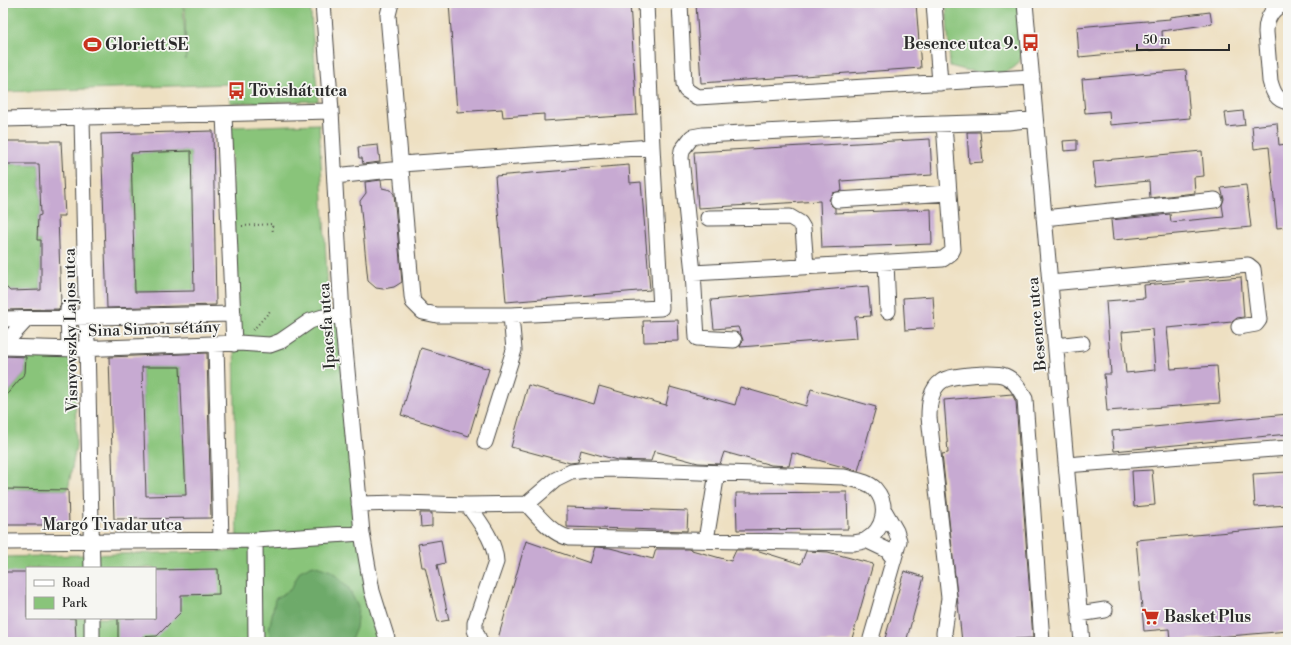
<svg xmlns="http://www.w3.org/2000/svg" width="1291" height="645" viewBox="0 0 1291 645" font-family="'Libre Bodoni',serif">
<rect width="100%" height="100%" fill="#f6f6f2"/>
<filter id="ink" filterUnits="userSpaceOnUse"><feTurbulence type="fractalNoise" baseFrequency=".025" numOctaves="2"/><feDisplacementMap in="SourceGraphic" scale="8" xChannelSelector="R" yChannelSelector="G"/><feConvolveMatrix kernelMatrix="1 2 1 2 8 2 1 2 1" color-interpolation-filters="sRGB"/></filter>
<filter id="wash" filterUnits="userSpaceOnUse"><feTurbulence type="fractalNoise" baseFrequency=".012" numOctaves="4" result="noise"/><feDisplacementMap in="SourceGraphic" scale="16" xChannelSelector="R" yChannelSelector="G"/><feGaussianBlur stdDeviation="0.9" result="paint"/><feColorMatrix in="noise" values="0 0 0 0 0 0 0 0 0 0 0 0 0 0 0 0 0 1.4 0 .05"/><feComposite in="paint" operator="in"/></filter>
<g filter="url(#wash)">
<rect width="100%" height="100%" fill="#eee0c2"/>
<path fill="#89c47a" stroke="#5a7852" fill-rule="evenodd" d="M3,3h180l3,57 -1,-57h125l8,98 -88,2 -1,-19 -226,8z
M946,3h72c1,16 5,34 4,49 -3,33 -53,19 -72,14z
M319,124l10,192h13l17,188 29,138h-385v-85l234,-6 -6,-424zM27,568h128v50h-128z
M191,151l3,140 -59,1 -4,-139z
M3,164h36l2,51 -3,1 -1,24h4v50l-31,1 -7,-7z
M26,353l49,3 1,90 -8,44 -65,-1v-90l22,-26z
M142,367h38l6,128 -40,1z"/>
<path fill="#6eaa6a" stroke="#4c6a4a" d="M313,565l18,6 17,16 10,20 -2,21 -6,14h-79l-2,-12 6,-31 16,-10 9,-18z"/>
<g id="blocks">
<path fill="#c7aad2" fill-rule="evenodd" d="M449,3h181l7,112 -93,6v-7l-41,3 -1,-8 -45,3z
M696,3h220l5,65 -220,15z
M1210,12l2,12 -50,7 1,18 -84,8 -2,-30 93,-8v-2z
M1186,70l4,48 -80,7 -1,-14 -24,2 -3,-34z
M1243,111l2,14 -18,2 -2,-14z
M1277,123l2,22 7,-1v3h2v80l-11,1 -8,-81 -15,2 -2,-23z
M213,131l3,174 -109,3 -6,-174zM191,151l3,140 -59,1 -4,-139z
M967,132h13l3,30 -14,1z
M930,139l2,36 -91,6 1,10 -9,2 -4,7 2,5 4,3v5l96,-4 1,35 -110,4 -2,-47 -122,7 -4,-56z
M1077,140v10l-13,1 -1,-10z
M3,141h58l4,75h-7l3,87 -2,6 -56,1v-26l7,7 31,-1v-50h-4l1,-24 3,-1 -2,-51h-36z
M378,145l2,17 -17,2 -1,-6h-3l-1,-11z
M1202,151l2,25 -10,1 1,16 -45,5 -1,-17 -53,5 -3,-25z
M629,165l1,18 11,-1 9,108 -144,12 -11,-126z
M381,180l1,8 9,2 3,4 8,88 -8,5 -11,2 -7,-1 -8,-7 -8,-80 6,-8 -1,-11z
M1246,185l5,42 -138,13 -2,-20 59,-6 1,8 53,-5 -2,-12 2,-6 -3,-11z
M1241,277l3,40 -7,1 -5,4 -65,6 4,41 46,-3 3,37 -113,8 -3,-37h7l-5,-73 39,-3 -1,-13zM1152,329l3,41 -29,3 -4,-41z
M868,286l3,30 -16,1 2,21 -117,9 3,-7 -5,-13 -24,2 -3,-29z
M933,296l2,32 -30,2 -2,-32z
M678,320l1,21 -35,1 -1,-21z
M421,348l68,21 -20,67 -68,-21z
M207,353l4,165 -97,1 -5,-162zM142,367h38l6,128 -40,1z
M3,356l23,1 -1,16 -22,26z
M528,385l66,19 5,-18 67,19 4,-18 65,18 5,-18 66,19 5,-17 65,18 -18,64 -66,-18 -3,13 -18,-1 -47,-13 -4,12 -22,-1 -44,-12 -3,10 -34,-1 -36,-10 -3,12 -8,1 -59,-16z
M1012,394l4,8 17,236 -71,4 -20,-188 6,-1 -4,-53z
M1288,414v20l-174,17 -2,-20z
M1152,470l3,35 -21,2 -2,-36z
M1288,472v33l-33,2 -2,-33z
M3,489l65,1 1,35h-66z
M847,492l1,37 -111,1 -1,-37z
M567,507l121,4 -1,20 -120,-4z
M420,513h12v13l-11,1z
M1288,527v104l-118,10 -1,-12 -25,2 -8,-91z
M441,540l4,23 -8,2 12,55 -11,2 -13,-55h-3l-4,-23z
M526,541l64,22 5,-16 15,1 43,11 3,-10h32l43,12 5,-11h20l45,14 5,-13 22,1 45,12 -22,78h-354z
M218,569l1,25 -38,1v17l-24,24 -15,1 1,5h-25v-24h37v-48z
M904,571l20,6 -18,65h-22z
M3,572h24v46h48l1,24h-73z"/>
</g>
</g>
<g filter="url(#ink)">
<use href="#blocks" fill-opacity="0" stroke="#484642" stroke-width="1"/>
<g fill="none" stroke-linecap="round" stroke-linejoin="round">
<defs>
<path id="minor" d="M323,3l8,108 11,205 20,217 10,58 16,51
M680,3l4,81 2,6 11,7 335,-20
M934,3l6,80
M1025,3l57,639
M1288,4c-15,1 -22,14 -22,28l4,49c3,11 6,19 18,21
M224,115l10,229
M82,118l10,450
M3,119l328,-8
M944,124l9,125 -2,4 -8,6 -250,14 -12,-115 1,-8 10,-13 11,-2 204,-10 101,-3 27,-3
M401,164l251,-17 -6,-144
M401,169l11,127 1,6 10,10 14,3h74l150,-7 -9,-161
M335,176l66,-7 -13,-154 3,-12
M838,200l111,-7
M708,218l82,-1 10,6 3,5 3,39
M1044,218l171,-18
M886,262l2,49
M693,273l4,65 37,2
M1050,283l198,-18 5,4 6,51 -3,4 -17,3
M68,309l1,39
M3,319l230,-5
M216,344l5,197
M3,345l24,-26
M1056,346l26,-3
M3,347l74,2 162,-6 31,2 11,-4 29,-20 13,-4 19,-1
M485,442l29,-92 -3,-35
M1066,465l222,-17
M359,504l42,-1 67,2 59,-1 28,-24 16,-8 16,-2 27,-1 230,8c10,3 24,4 31,12 14,16 10,40 -9,51 -3,2 -8,2 -12,3l-285,-5c-18,-5 -30,-21 -42,-34
M468,505c12,18 27,35 28,57l-21,61v7l5,12
M255,540l1,102
M706,540l11,-67
M866,540l21,10 7,9
M3,542l252,-2 107,-7
M1079,614l26,-4
M92,618v24
M870,642l29,-101 -3,-10 -11,-19
M946,642l-2,-9 5,-35 -20,-181c0,-12 1,-28 13,-36 9,-6 52,-9 63,-5 10,4 15,14 20,23l17,243"/>
</defs>
<use href="#minor" stroke="#484642" stroke-width="17"/>
<path stroke="#484642" stroke-width="2" stroke-dasharray="1 3" stroke-linecap="butt" d="M242,226l30,-2 1,9
M253,330l18,-20"/>
<use href="#minor" stroke="#fff" stroke-width="15"/>
</g>
</g>
<defs>
<symbol id="bus-bare" viewBox="-9 -9 18 18"><path d="M-5-6H5V4H4V6H2V4H-2V6H-4V4H-5ZM-3.5-4V0h7V-4ZM-3.5 1.2v1.5H-2V1.2ZM2 1.2v1.5H3.5V1.2Z" fill="#c8321e" stroke="#f6f6f2" stroke-width="2.5" paint-order="stroke"/></symbol>
<symbol id="stadium-bare" viewBox="-9 -9 18 18"><path d="M0-5a6.5 5 0 1 0 0 10a6.5 5 0 1 0 0-10ZM-3.5-1.8h7v3.6h-7Z" fill="#c8321e" stroke="#f6f6f2" stroke-width="2.5" paint-order="stroke"/></symbol>
<symbol id="supermarket-bare" viewBox="-9 -9 18 18"><path d="M-6-5.5h2.5l.6 2H6L4.5 2H-2.5L-4.4-4H-6ZM-1.5 3.2a1.3 1.3 0 1 0 .1 0ZM3 3.2a1.3 1.3 0 1 0 .1 0Z" fill="#c8321e" stroke="#f6f6f2" stroke-width="2.5" paint-order="stroke"/></symbol>
</defs>
<g fill-rule="evenodd">
<use href="#bus-bare" x="1018" y="30" width="25" height="25"/>
<use href="#stadium-bare" x="80" y="32" width="25" height="25"/>
<use href="#bus-bare" x="224" y="78" width="25" height="25"/>
<use href="#supermarket-bare" x="1138" y="604" width="25" height="25"/>
</g>
<g text-anchor="middle" stroke-width="3.5" stroke-linejoin="round" paint-order="stroke">
<g font-size="16" font-weight="bold" fill="#2b2b2b" stroke="#f6f6f2" text-anchor="start">
<text x="1018" y="49" text-anchor="end">Besence utca 9.</text>
<text x="105" y="50">Gloriett SE</text>
<text x="249" y="96">Tövishát utca</text>
<text x="1164" y="622">Basket Plus</text>
</g>
<g font-size="16" fill="#2b2b2b" stroke="#f6f6f2">
<text transform="translate(1036 324) rotate(-95)" y="6">Besence utca</text>
<text transform="translate(326 326) rotate(-94)" y="6">Ipacsfa utca</text>
<text transform="translate(154 328) rotate(-2)" y="6">Sina Simon sétány</text>
<text transform="translate(70 330) rotate(-91)" y="6">Visnyovszky Lajos utca</text>
<text x="112" y="530">Margó Tivadar utca</text>
</g>
</g>
<rect width="1291" height="645" fill="none" stroke="#f6f6f2" stroke-width="16"/>
<rect x="26" y="567" width="130" height="52" fill="#f6f6f2" stroke="#a5a5a2"/>
<rect x="34" y="580" width="20" height="6" fill="#ffffff" stroke="#a5a5a2"/>
<text x="62" y="587" font-size="12" fill="#2b2b2b">Road</text>
<rect x="34" y="597" width="20" height="12" fill="#89c47a" stroke="#a5a5a2"/>
<text x="62" y="607" font-size="12" fill="#2b2b2b">Park</text>
<path d="M1137 44v6h92v-6" fill="none" stroke="#2b2b2b" stroke-width="2"/>
<text x="1143" y="44" font-size="12" fill="#2b2b2b" stroke="#f6f6f2" stroke-width="3" paint-order="stroke">50 m</text>
</svg>
